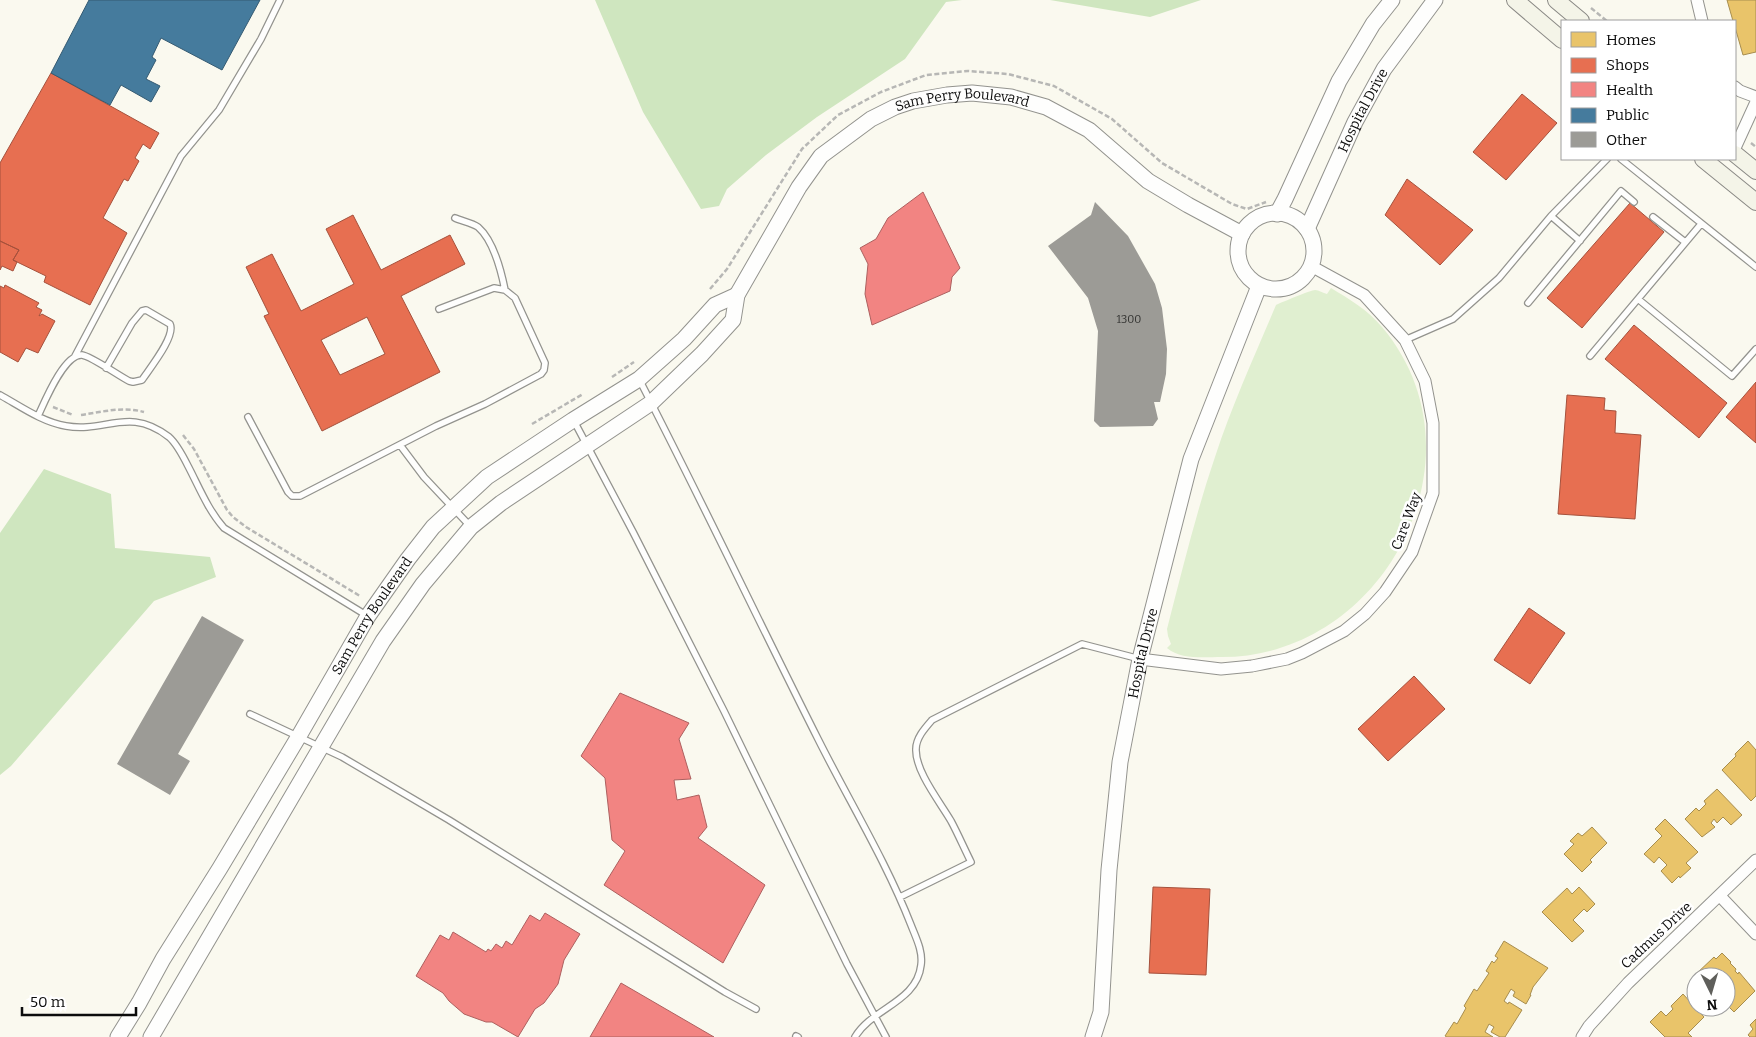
<svg xmlns="http://www.w3.org/2000/svg" width="1756" height="1037" viewBox="0 0 1756 1037" font-family="Bitter,serif">
<rect width="100%" height="100%" fill="#faf9ef"/>
<path fill="#e0efd0" d="M1331,288c18,11 37,22 51,39 108,128 3,330 -160,330 -18,0 -41,3 -55,-9l4,-4 -3,-8 -1,-7c15,-58 29,-116 48,-172 17,-52 40,-102 61,-152 4,-2 35,-15 39,-15 4,0 8,3 12,4z"/>
<path fill="#cfe6bf" d="M595,0h367l-16,2 -41,57 -88,58 -51,38 -39,34 -8,17 -18,3 -58,-97z
M1050,0h151l-51,17z
M44,469l67,25 4,54 95,9 6,20 -62,24 -143,165 -11,9v-242z"/>
<path fill="#e9c46a" stroke="#a78d4e" d="M1727,0h29v52l-13,3 -8,-28v-6h-2z
M1748,741l8,9v46l-5,5 -29,-31 14,-14 -1,-2z
M1717,789l25,26 -11,10 -8,-8 -6,6 -3,-4 -3,4 4,4 -13,10 -17,-18 11,-11 3,3 7,-7 -2,-3z
M1665,819l33,33 -12,11 5,5 -11,10 -1,-2 -7,7 -11,-12 6,-6 -8,-8 -5,6 -10,-9 18,-18 -7,-7z
M1592,827l15,16 -17,17 2,2 -10,10 -18,-18 10,-10 -4,-3 8,-8 4,3z
M1579,887l16,17 -8,8 -3,-3 -11,11 11,11 -12,11 -30,-30 25,-24 5,6z
M1504,941l44,27 -15,19 -3,8h1l-5,9 -13,-8 2,-4 -4,-3 -7,12 4,3 1,-2 13,8 -17,27h-5l-9,-5 3,-5 -5,-3 -4,8 8,5h-46l-2,-1 9,-14 3,2 9,-16 -2,-2 10,-17 3,2 12,-18 -3,-2 6,-10 2,2 4,-5 -3,-2z
M1722,953l9,9 -1,1 6,6 -1,2 3,3 1,-2 16,19 -21,21 -8,-8v-27h-29l-2,-2 19,-18 2,2z
M1683,994l21,23 -16,16 4,4h-27l-15,-15 11,-11 5,5 7,-7 -2,-3z
M1756,1019v18h-6l-2,-2 5,-6 -3,-4z"/>
<path fill="#e76f51" stroke="#a5513c" fill-rule="evenodd" d="M51,73l108,60 -9,16 -7,-5 -8,14 4,3 -11,20 -4,-2 -21,39 24,15 -37,72 -46,-23 2,-6 -33,-16 6,-10 -19,-9v-78z
M1522,94l35,29 -51,57 -33,-28z
M1407,179l66,51 -33,35 -55,-50z
M1630,203l34,29 -82,96 -35,-30z
M353,215l28,55 69,-35 15,29 -64,32 39,76 -118,59 -58,-115 5,-2 -23,-47 26,-13 29,57 53,-27 -28,-55zM367,317l18,37 -45,21 -19,-35z
M0,241l19,9 -6,10 4,2 -4,9 -11,-5 -2,4z
M5,285l34,18 -3,4 6,3 -3,6 3,-2 13,7 -17,32 -12,-5 -8,14 -18,-10v-66l4,2z
M1634,325l93,78 -28,35 -94,-79z
M1756,382v61l-30,-26z
M1567,395l38,3 -1,12 12,1 -1,22 26,2 -6,84 -77,-5z
M1529,608l36,25 -35,51 -36,-24z
M1414,676l31,33 -57,52 -30,-32z
M1153,887l57,2 -4,86 -57,-2z"/>
<path fill="#f28482" stroke="#ad605f" d="M923,192l37,76 -8,9 -2,14 -78,34 -7,-31 3,-30 -8,-16 16,-9 12,-21z
M620,693l69,30 -10,16 12,40 -17,1 3,20 22,-5 8,32 -9,11 67,47 -42,78 -119,-78 21,-34 -13,-11 -7,-62 -24,-22z
M545,913l35,21 -16,26 -6,24 -14,19 -9,6 -17,28 -26,-15h-6l-22,-8 -15,-13 -6,-8 -27,-17 24,-41 9,5 4,-8 33,20 2,-3 3,2 5,-7 6,4 4,-7 6,4 18,-30 10,6z
M621,983l93,54h-124z"/>
<path fill="#457b9d" stroke="#345a72" d="M89,0h171l-38,70 -61,-32 -9,19 4,3 -10,19 14,7 -9,16 -30,-17 -11,20 -59,-32z"/>
<path fill="#9c9b96" d="M1095,202l33,34 27,48 7,24 5,41 -1,25 -6,28h-6l4,17 -5,7 -53,1 -6,-6 4,-90 -10,-33 -40,-52 43,-31z
M202,616l42,24 -66,114 12,7 -20,34 -53,-31z"/>
<g fill="none" stroke-linecap="round" stroke-linejoin="round">
<defs>
<path id="service" d="M1621,159l135,108
M1551,216l29,25
M1653,217l32,25
M455,218c7,3 17,5 23,9 16,14 23,43 27,63
M1638,299l94,77 24,-27
M1528,303l93,-112 13,11
M1405,340l48,-21 46,-41 52,-62 56,-57
M75,356l106,-200 38,-46 42,-71 19,-39
M1590,356l111,-132
M640,381c61,118 118,239 178,358 31,62 68,122 93,186 5,13 12,26 10,40 -4,37 -49,43 -66,72
M0,395c20,11 42,27 66,31 40,7 63,-20 103,11 8,7 14,19 19,29 11,21 20,44 36,62l142,87
M38,416c7,-15 26,-62 44,-61 9,1 37,21 47,26l4,1 9,-2c8,-12 34,-44 28,-56l-24,-14 -4,1 -10,12 -26,45
M248,417l40,75 4,4h8l136,-70 49,-22 56,-30 3,-4 1,-7 -30,-65 -10,-8 -11,-2 -55,21
M574,421l59,111 91,179 123,253 39,73
M400,445l24,32 47,50
M250,714l92,43 107,63 276,172 31,17
M900,897l71,-35c-7,-14 -13,-28 -20,-41 -11,-19 -36,-50 -35,-72 0,-11 9,-21 16,-29l150,-76 58,15
M796,1036l2,1"/>
<path id="minor" d="M1697,0l5,21
M1735,87l5,4 16,6
M1735,148l21,-46
M1140,659l81,10 31,-3 35,-7 15,-6 42,-22 21,-17 20,-22 27,-40 21,-59v-70l-8,-42 -20,-41 -41,-45 -53,-29
M1720,896l36,38
M1582,1037l7,-11 39,-43 128,-123"/>
<g id="tertiary">
<circle cx="1276" cy="251" r="38"/>
<path d="M1277,214l8,-15 54,-118 34,-57 19,-24"/>
<path id="s1" d="M1307,229l48,-107 29,-53 51,-69"/>
<path id="s2" d="M118,1037l21,-34 24,-44 57,-91 79,-132 69,-120 40,-57 25,-32 54,-50 86,-57 66,-41 45,-40 31,-34 22,-10"/>
<path id="s3" d="M151,1037l232,-396 40,-57 48,-57 30,-24 150,-100 51,-49 31,-34 4,-25 62,-108 22,-31 50,-37 24,-12 18,-6 34,-6 25,-2 39,4 35,10 43,23 59,51 40,24 54,29"/>
<path id="s4" d="M1093,1037l8,-25 8,-142 11,-108 20,-103 51,-200 68,-173"/>
</g>
<path id="secondary" d="M1515,0l47,40
M1556,0l25,21
M1735,154l21,17
M1703,159l53,43"/>
</defs>
<use href="#service" stroke="#93938e" stroke-width="8"/>
<use href="#minor" stroke="#93938e" stroke-width="13"/>
<use href="#tertiary" stroke="#93938e" stroke-width="17"/>
<use href="#secondary" stroke="#8a8985" stroke-width="18"/>
<path stroke="#b7b7b5" stroke-width="2.5" stroke-dasharray="5 2.5" stroke-linecap="butt" d="M1591,8l16,13
M1751,143l5,4
M710,289l17,-20 75,-120 36,-34 43,-23 45,-17 42,-4 40,3 46,12 58,33 50,44 70,41 15,5 19,-7
M612,377l22,-15
M53,407l20,8
M81,415c21,-3 42,-9 63,-3
M532,424l51,-30
M183,435l11,14 33,61 6,7 13,10 114,69"/>
<use href="#service" stroke="#fefefd" stroke-width="5.5"/>
<use href="#minor" stroke="#fefefd" stroke-width="11"/>
<use href="#tertiary" stroke="#fefefd" stroke-width="15"/>
<use href="#secondary" stroke="#f4f4e8" stroke-width="16"/>
</g>
<g text-anchor="middle" stroke-width="5" stroke-linejoin="round" paint-order="stroke">
<g font-size="11" fill="#30302e">
<text x="1129" y="323">1300</text>
</g>
<g font-size="14" fill="#0c0c0c" stroke="#fff">
<text dy="5" stroke="none"><textPath href="#s3" startOffset="1284">Sam Perry Boulevard</textPath></text>
<text dy="5" stroke="none"><textPath href="#s1" startOffset="131">Hospital Drive</textPath></text>
<text transform="translate(1406 521) rotate(-69)" y="5">Care Way</text>
<text dy="5" stroke="none"><textPath href="#s2" startOffset="492">Sam Perry Boulevard</textPath></text>
<text dy="5" stroke="none"><textPath href="#s4" startOffset="388">Hospital Drive</textPath></text>
<text transform="translate(1656 935) rotate(-43)" y="5">Cadmus Drive</text>
</g>
</g>
<rect x="1561" y="20" width="175" height="140" fill="#ffffff" stroke="#9e9e9e"/>
<rect x="1571" y="32" width="25" height="15" fill="#e9c46a" stroke="#9e9e9e"/>
<text x="1606" y="45" font-size="15" fill="#0c0c0c">Homes</text>
<rect x="1571" y="58" width="25" height="15" fill="#e76f51" stroke="#9e9e9e"/>
<text x="1606" y="70" font-size="15" fill="#0c0c0c">Shops</text>
<rect x="1571" y="82" width="25" height="15" fill="#f28482" stroke="#9e9e9e"/>
<text x="1606" y="95" font-size="15" fill="#0c0c0c">Health</text>
<rect x="1571" y="108" width="25" height="15" fill="#457b9d" stroke="#9e9e9e"/>
<text x="1606" y="120" font-size="15" fill="#0c0c0c">Public</text>
<rect x="1571" y="132" width="25" height="15" fill="#9c9b96" stroke="#9e9e9e"/>
<text x="1606" y="145" font-size="15" fill="#0c0c0c">Other</text>
<g transform="translate(1711 992) rotate(175)"><circle r="24" fill="#ffffff" stroke="#9e9e9e"/>
<path d="M0-4L9 19L0 12L-9 19Z" fill="#5f5f5b"/>
<text y="-8" font-size="14" font-weight="bold" text-anchor="middle" fill="#0c0c0c">N</text>
</g>
<path d="M22 1007v8h114v-8" fill="none" stroke="#0c0c0c" stroke-width="2.5"/>
<text x="30" y="1007" font-size="15" fill="#0c0c0c" stroke="#ffffff" stroke-width="4" paint-order="stroke">50 m</text>
</svg>
